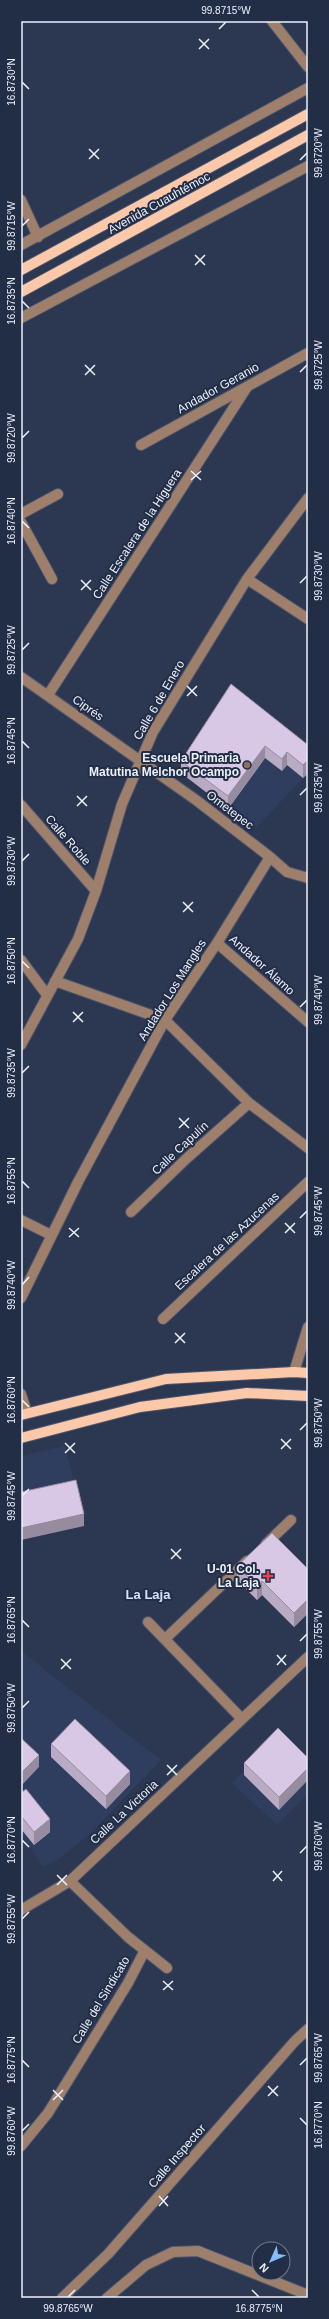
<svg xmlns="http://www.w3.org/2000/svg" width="329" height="2319" viewBox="0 0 329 2319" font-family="Arial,sans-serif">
<rect width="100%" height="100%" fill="#2c3751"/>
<path fill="#2f3d5e" d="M231,697l77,76 -52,55 -28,-19z
M65,1446l19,80 -63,14v-84z
M21,1651l140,109 -72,75 -33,26 -13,6 -22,-32z
M280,1734l28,28v32l-31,31 -45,-42z"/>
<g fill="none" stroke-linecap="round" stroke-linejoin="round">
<defs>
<path id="minor" d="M272,21l36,46
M21,200l17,37
M21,245l287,-157
M21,318l287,-152
M141,445l167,-92
M21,514l37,-20
M21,522l31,57
M247,579l61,40
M21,677l175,123 74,57 17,15 21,6
M48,695l199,-308
M21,805l75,86
M217,943l91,79
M21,960l26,35
M55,981l110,39 84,83 59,45
M21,1045l57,-106 18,-48 26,-87 31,-72 94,-153 61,-81
M131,1212l55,-53 63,-56
M21,1220l30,15
M21,1298l57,-116 87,-162 52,-77 53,-86
M163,1319l145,-137
M294,1372l14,-45
M21,1394l6,19
M266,1544l25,-24
M148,1622l94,97
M165,1639l82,-78
M70,1881l58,56 39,31
M21,1910l49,-29 238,-224
M21,2146l27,-33 80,-130 16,-31
M62,2298l46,-44 187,-213 13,-12
M107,2298l39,-33 27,-13 25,-1 110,44"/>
<path id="major" d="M21,270l287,-156
M21,292l287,-157
M21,1415l145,-36 128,-7 14,1
M21,1438l119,-31 107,-14 61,3"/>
</defs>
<use href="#minor" stroke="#4b556c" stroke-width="12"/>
<use href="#major" stroke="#4b556c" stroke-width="12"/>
<use href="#minor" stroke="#9e7f6c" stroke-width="10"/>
<use href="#major" stroke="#fbc9a9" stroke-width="10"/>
</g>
<path fill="#baabc5" d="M231,684l77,61v28l-5,5 -16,-13 -5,6 -17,-13 -37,51 -47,-36v-12z
M237,1566l71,3v44l-14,14 -32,-32 -5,5 -20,-20z
M51,1744l79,40 -24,25 -55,-52z
M308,1758l-29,52 -35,-35v-12z
M21,1793l29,39 -16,13 -13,-16z"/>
<path fill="#978ba0" d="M265,746v12l-37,51v-13z
M287,752v13l-5,6v-12z
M308,760v13l-5,5v-13z
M84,1514v12l-63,14v-12z
M262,1581v14l-5,5v-14z
M308,1599v14l-14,14v-14z
M39,1755v12l-18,19v-13z
M308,1768v12l-29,30v-13z
M130,1771v13l-24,25v-13z
M50,1819v13l-16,13v-13z"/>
<path fill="#d8c7e5" stroke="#978ba0" d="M231,684l77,61v15l-5,5 -16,-13 -5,7 -17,-13 -37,50 -47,-35z
M76,1480l8,34 -63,14v-36z
M272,1533l36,36v30l-14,14 -32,-32 -5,5 -20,-20z
M75,1719l55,52 -24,25 -55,-52z
M278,1728l30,30v10l-29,29 -35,-34z
M21,1738l18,17 -18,18z
M26,1789l24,30 -16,13 -13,-16v-23z"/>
<path fill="none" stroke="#edf1fc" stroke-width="1.5" d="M219,29l7,-7M199,39l10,10M199,49l10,-10M22,82l7,7M89,149l10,10M89,159l10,-10M300,160l7,-7M22,226l7,-7M195,255l10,10M195,265l10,-10M22,301l7,7M85,365l10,10M300,372l7,-7M85,375l10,-10M22,438l7,-7M191,471l10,9M191,480l10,-9M22,521l7,7M81,580l10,10M300,583l7,-7M81,590l10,-10M22,650l7,-7M187,686l10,10M187,696l10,-10M22,741l7,7M300,795l7,-7M77,796l10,10M77,806l10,-10M22,861l7,-7M183,902l10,10M183,912l10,-10M22,961l7,7M300,1007l7,-7M73,1012l10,10M73,1022l10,-10M22,1073l7,-7M179,1118l10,10M179,1128l10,-10M22,1181l7,7M300,1218l7,-7M285,1223l10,10M69,1228l10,9M285,1233l10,-10M69,1237l10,-9M22,1285l7,-8M175,1333l10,10M175,1343l10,-10M22,1400l7,7M300,1430l7,-7M281,1439l10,10M65,1443l10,10M281,1449l10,-10M65,1453l10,-10M22,1496l7,-7M171,1549l10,10M171,1559l10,-10M22,1620l7,7M300,1641l7,-7M277,1655l9,10M61,1659l10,10M277,1665l9,-10M61,1669l10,-10M22,1708l7,-7M167,1765l10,10M167,1775l10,-10M22,1840l7,7M300,1853l7,-7M273,1871l9,10M57,1875l10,10M273,1881l9,-10M57,1885l10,-10M22,1919l7,-7M163,1981l10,9M163,1990l10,-9M22,2060l7,7M300,2065l7,-7M268,2086l10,10M53,2090l10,10M268,2096l10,-10M53,2100l10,-10M300,2118l7,7M22,2131l7,-7M159,2196l9,10M159,2206l9,-10M252,2290l7,7M68,2297l7,-7"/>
<circle fill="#8d6e63" stroke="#222d46" stroke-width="1.5" cx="247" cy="765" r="4"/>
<path fill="#e0444e" stroke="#222d46" stroke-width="1.5" d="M266 1570h4v4h4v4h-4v4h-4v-4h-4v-4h4z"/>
<g text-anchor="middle" stroke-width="4" stroke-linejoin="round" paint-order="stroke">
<g font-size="12" fill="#edf1fc" stroke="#222d46">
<text transform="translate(159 203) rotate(-29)" y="4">Avenida Cuauhtémoc</text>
<text transform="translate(218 388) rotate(-29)" y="4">Andador Geranio</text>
<text transform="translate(137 534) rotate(-57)" y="4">Calle Escalera de la Higuera</text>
<text transform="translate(159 700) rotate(-60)" y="4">Calle 6 de Enero</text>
<text transform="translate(88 708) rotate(35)" y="4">Ciprés</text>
<text transform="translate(230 810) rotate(37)" y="4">Ometepec</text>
<text transform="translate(68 840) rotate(49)" y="4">Calle Roble</text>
<text transform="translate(262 965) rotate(42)" y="4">Andador Álamo</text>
<text transform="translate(172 990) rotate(-58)" y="4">Andador Los Mangles</text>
<text transform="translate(180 1148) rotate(-43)" y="4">Calle Capulín</text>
<text transform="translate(227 1241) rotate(-43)" y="4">Escalera de las Azucenas</text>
<text transform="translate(124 1812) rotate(-43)" y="4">Calle La Victoria</text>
<text transform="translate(101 2000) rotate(-59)" y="4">Calle del Sindicato</text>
<text transform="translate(177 2156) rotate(-49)" y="4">Calle Inspector</text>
</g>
<g font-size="12" font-weight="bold" fill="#edf1fc" stroke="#222d46" text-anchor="end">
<text x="239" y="762">Escuela Primaria<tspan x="239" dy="14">Matutina Melchor Ocampo</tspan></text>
<text x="259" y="1573">U-01 Col.<tspan x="259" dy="14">La Laja</tspan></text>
</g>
<g font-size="13" font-weight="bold" fill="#d5e1fc" stroke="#222d46">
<text x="148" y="1599">La Laja</text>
</g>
</g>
<rect width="329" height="2319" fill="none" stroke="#222d46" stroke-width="44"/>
<g transform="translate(271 2261) rotate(225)"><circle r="19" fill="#222d46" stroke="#737b8f"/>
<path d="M0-3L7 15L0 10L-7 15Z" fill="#84bcfb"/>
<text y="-6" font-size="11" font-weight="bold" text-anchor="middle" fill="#edf1fc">N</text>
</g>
<rect x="22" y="22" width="285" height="2275" fill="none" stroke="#edf1fc" stroke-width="1.5"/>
<g font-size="10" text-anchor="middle" fill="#edf1fc">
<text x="226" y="14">99.8715°W</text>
<text transform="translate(11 82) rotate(-90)" y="4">16.8730°N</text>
<text transform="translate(318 153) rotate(-90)" y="4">99.8720°W</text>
<text transform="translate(11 226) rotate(-90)" y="4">99.8715°W</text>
<text transform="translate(11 301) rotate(-90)" y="4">16.8735°N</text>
<text transform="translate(318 365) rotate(-90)" y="4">99.8725°W</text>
<text transform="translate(11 438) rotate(-90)" y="4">99.8720°W</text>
<text transform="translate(11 521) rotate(-90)" y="4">16.8740°N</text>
<text transform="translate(318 576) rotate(-90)" y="4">99.8730°W</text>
<text transform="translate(11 650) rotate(-90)" y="4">99.8725°W</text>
<text transform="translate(11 741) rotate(-90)" y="4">16.8745°N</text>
<text transform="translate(318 788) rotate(-90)" y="4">99.8735°W</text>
<text transform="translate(11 861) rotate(-90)" y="4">99.8730°W</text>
<text transform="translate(11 961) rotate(-90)" y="4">16.8750°N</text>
<text transform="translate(318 1000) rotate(-90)" y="4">99.8740°W</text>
<text transform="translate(11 1073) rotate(-90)" y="4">99.8735°W</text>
<text transform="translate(11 1181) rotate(-90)" y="4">16.8755°N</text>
<text transform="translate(318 1211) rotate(-90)" y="4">99.8745°W</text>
<text transform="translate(11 1285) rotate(-90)" y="4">99.8740°W</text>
<text transform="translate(11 1400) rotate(-90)" y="4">16.8760°N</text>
<text transform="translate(318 1423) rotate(-90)" y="4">99.8750°W</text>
<text transform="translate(11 1496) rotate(-90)" y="4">99.8745°W</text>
<text transform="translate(11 1620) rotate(-90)" y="4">16.8765°N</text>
<text transform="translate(318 1634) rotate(-90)" y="4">99.8755°W</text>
<text transform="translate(11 1708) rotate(-90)" y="4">99.8750°W</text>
<text transform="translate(11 1840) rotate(-90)" y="4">16.8770°N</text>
<text transform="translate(318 1846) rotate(-90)" y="4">99.8760°W</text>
<text transform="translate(11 1919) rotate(-90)" y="4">99.8755°W</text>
<text transform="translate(318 2058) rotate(-90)" y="4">99.8765°W</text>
<text transform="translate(11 2060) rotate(-90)" y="4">16.8775°N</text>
<text transform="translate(318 2125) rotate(-90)" y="4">16.8770°N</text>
<text transform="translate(11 2131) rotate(-90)" y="4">99.8760°W</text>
<text x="68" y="2312">99.8765°W</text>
<text x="259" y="2312">16.8775°N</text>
</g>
</svg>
